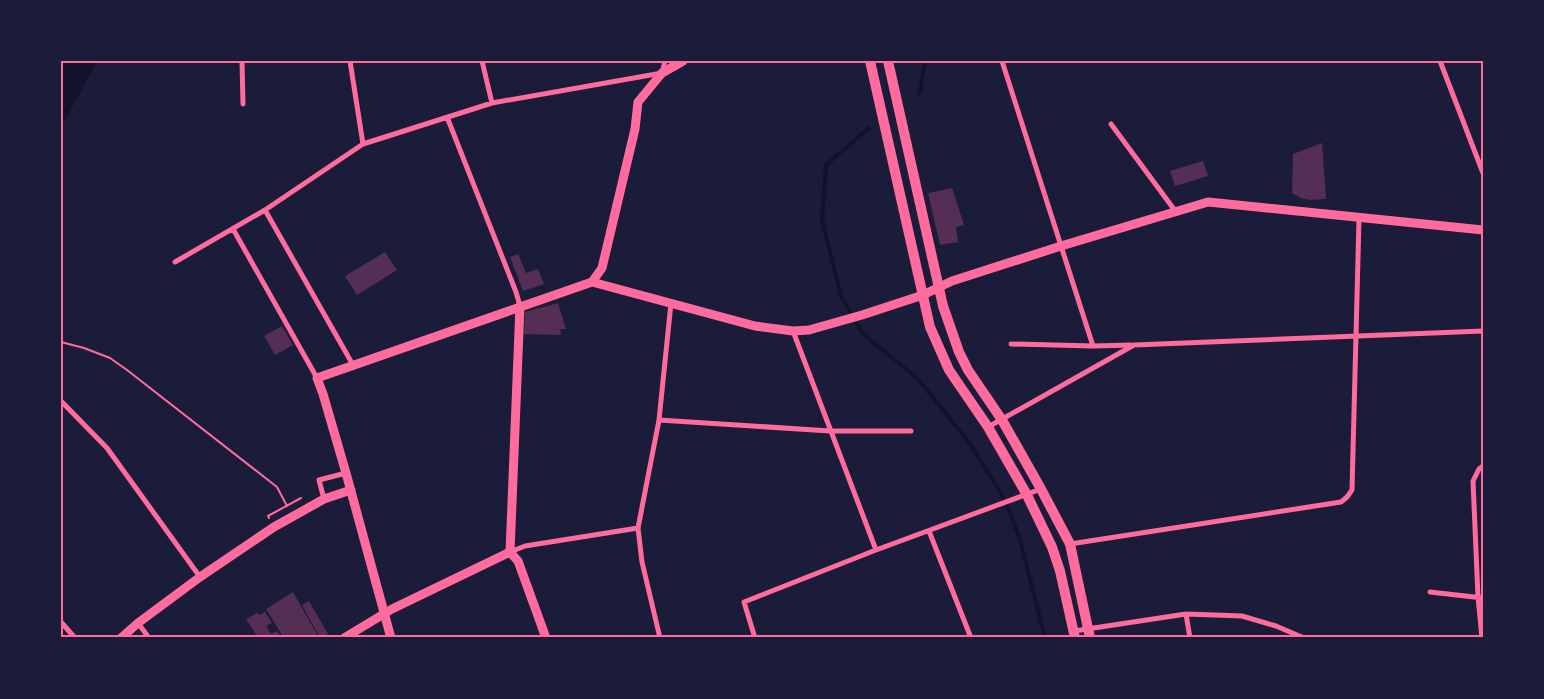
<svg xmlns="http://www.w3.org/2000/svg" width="1544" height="699" viewBox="0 0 1544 699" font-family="'DejaVu Sans',sans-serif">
<rect width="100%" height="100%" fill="#1b1b3a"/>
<path fill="#12122b" d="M61,61h36l-36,67z"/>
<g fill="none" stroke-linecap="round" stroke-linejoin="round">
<path stroke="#12122b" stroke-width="4" d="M920,93l5,-32
M869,128l-43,37 -4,55 19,76 22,38 55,45 53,66 31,50 7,15 11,30 25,98"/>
</g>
<path fill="#542f53" d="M1322,143l4,56 -16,1 -9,-2 -9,-5 1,-39z
M1203,161l5,15 -33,10 -5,-15z
M952,188l12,37 -8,2 2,15 -18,3 -12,-52z
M385,252l12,18 -40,25 -12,-19z
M518,254l8,19 12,-4 6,15 -21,7 -13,-34z
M558,303l8,26h-6l1,6 -37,-1 1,-22z
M282,326l11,19 -18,10 -11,-19z
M293,592l26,46h-35l-18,-29z
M309,601l19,33 -5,4h-3l-18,-33z
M265,612l7,11 -6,3 5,8 6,-3 5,7h-24l-12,-19 11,-6 3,2z"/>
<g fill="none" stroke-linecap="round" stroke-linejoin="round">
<path stroke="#ff6b9d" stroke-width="2" d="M61,342l23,6 26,10 17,12 150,117 10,19
M269,518l-1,-2 33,-18"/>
<path stroke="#ff6b9d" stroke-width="5" d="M242,61l1,43
M350,61l13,83
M482,61l10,42
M1002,61l91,285
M1440,61l43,112
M447,117l69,175 4,14
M1111,124l65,88
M265,210l88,155
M233,229l84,149
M175,262l90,-52 98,-66 129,-41 170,-30 3,-12
M793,331l83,219
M1011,344l82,2 38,-1
M61,401l46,47 93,129
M659,420l171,11h81
M988,427l146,-82 349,-14
M324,499l-5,-19 27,-7
M929,531l42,107
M1070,544l271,-42 6,-5 5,-7 7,-271
M510,552l15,-6 113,-18
M1430,592l53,6
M1186,614l4,24
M61,622l14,16
M138,623l11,15
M1074,631l112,-17 56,2 34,10 28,12
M660,638l-18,-76 -4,-34 21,-108 12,-117
M755,638l-11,-36 132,-52 165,-61
M1482,638l-4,-41 -5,-116 6,-12 4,-3"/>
<path stroke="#ff6b9d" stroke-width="9" d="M592,282l10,-14 33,-139 3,-27 24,-29 21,-12
M520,306l-10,246 8,9 28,77
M121,638l17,-15 62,-46 74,-50 50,-28 27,-9
M344,638l48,-29 118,-57
M391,638l-45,-165 -23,-79 -6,-16 275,-96 163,44 38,5 16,-1 53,-15 61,-20 29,-14 109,-35 147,-44 275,28"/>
<path stroke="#ff6b9d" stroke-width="10" d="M870,61l60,266 19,43 39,57 39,68 25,52 8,24 15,67
M888,61l55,245 16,46 9,18 34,50 39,69 29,55 20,94"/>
</g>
<rect width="1544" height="699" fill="none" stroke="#1b1b3a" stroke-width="125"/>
<rect x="62" y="62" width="1420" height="574" fill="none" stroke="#ff6b9d" stroke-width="2"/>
</svg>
